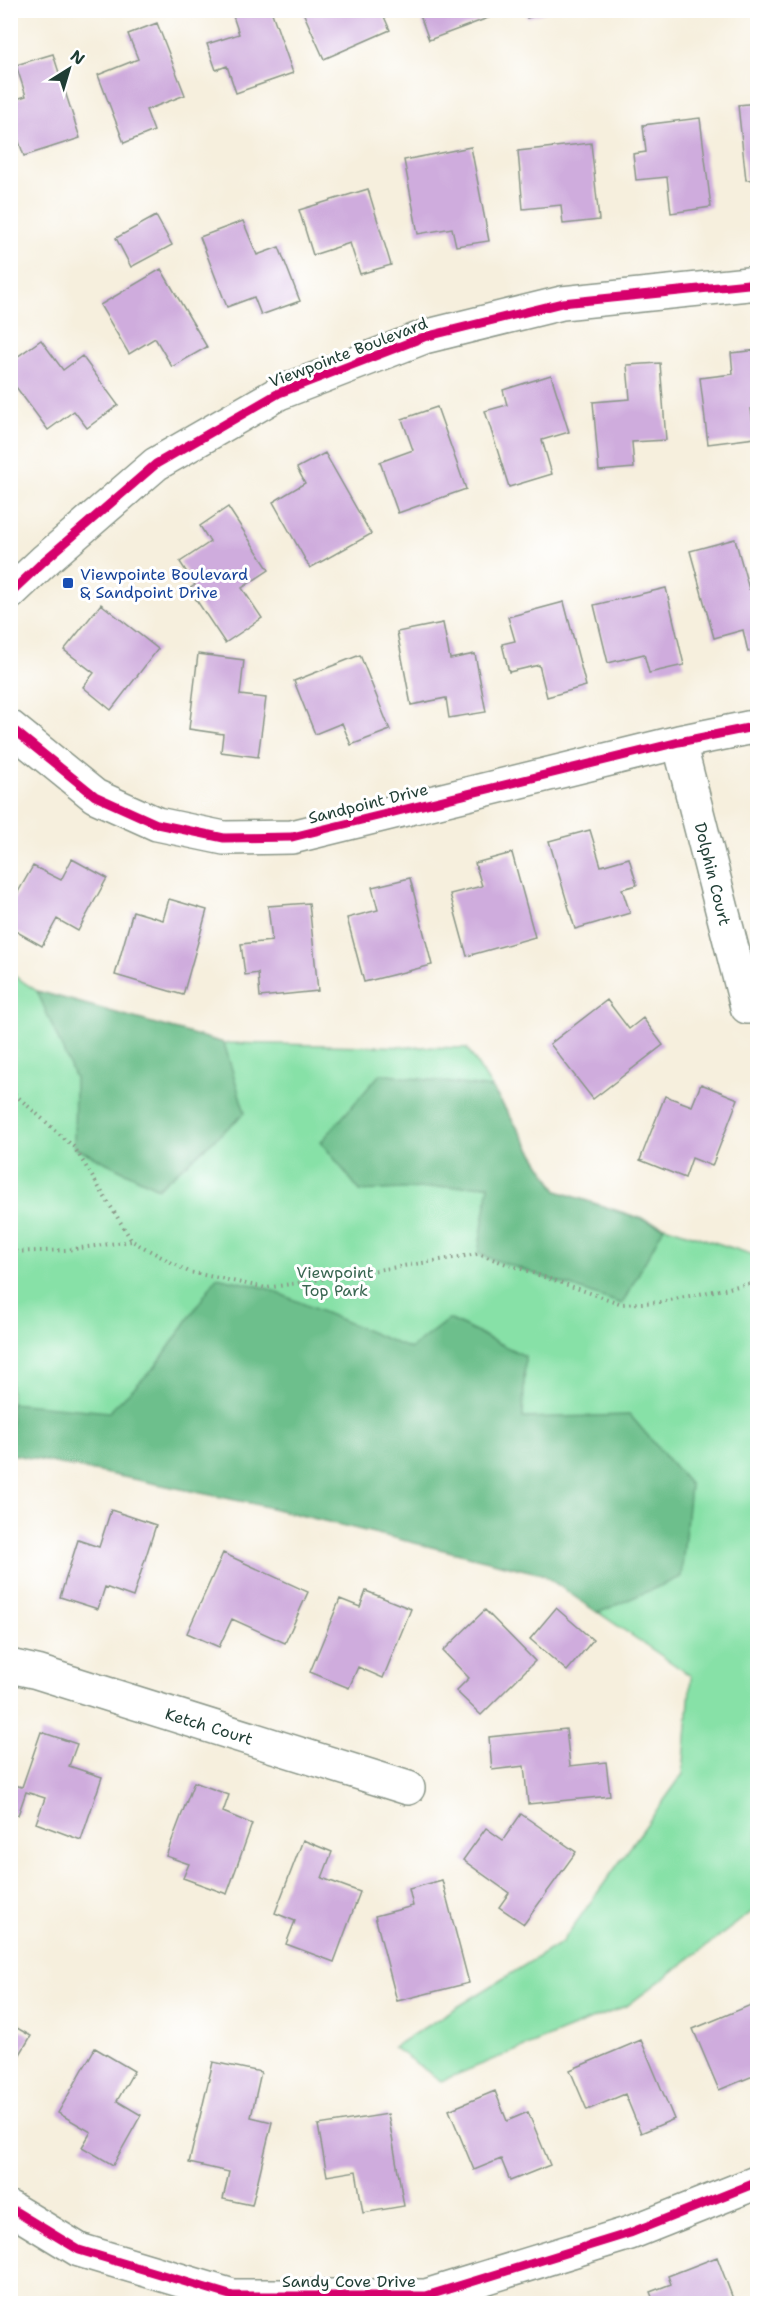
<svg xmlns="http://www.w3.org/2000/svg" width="768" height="2314" viewBox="0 0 768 2314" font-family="'Shantell Sans',sans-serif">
<rect width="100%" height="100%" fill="#fff"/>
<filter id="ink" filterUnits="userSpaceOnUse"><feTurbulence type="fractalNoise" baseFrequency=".0167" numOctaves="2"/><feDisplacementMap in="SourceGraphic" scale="12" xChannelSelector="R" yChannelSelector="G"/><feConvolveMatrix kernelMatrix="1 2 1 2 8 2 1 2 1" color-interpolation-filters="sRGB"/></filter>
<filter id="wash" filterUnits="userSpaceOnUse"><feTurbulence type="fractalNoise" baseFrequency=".008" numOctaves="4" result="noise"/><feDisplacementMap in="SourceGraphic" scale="24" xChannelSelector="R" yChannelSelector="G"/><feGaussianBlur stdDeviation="1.35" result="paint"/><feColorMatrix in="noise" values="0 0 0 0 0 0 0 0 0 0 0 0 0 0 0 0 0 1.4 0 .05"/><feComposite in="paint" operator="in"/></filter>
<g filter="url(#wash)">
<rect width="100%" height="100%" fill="#f6efdd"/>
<path fill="#87e1a7" stroke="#538f6e" stroke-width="1.5" d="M10,973l27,18 187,52 243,5 90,143 200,65v652l-129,97 -187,76 -48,-34 169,-105 121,-168 8,-98 -149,-102 -287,-70 -244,-50z"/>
<path fill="#6dbf8c" stroke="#467e60" stroke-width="1.5" d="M37,991l187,52 21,70 -87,75 -84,-41 1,-69z
M380,1074l112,14 65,103 107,36 -42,77 -144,-50 11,-69 -129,6 -39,-49z
M217,1277l49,11 144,61 39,-30 76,37 -2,62 107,-3 60,70 -9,92 -83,36 -56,-39 -287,-70 -244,-50v-51l98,9 47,-46z"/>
<g id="blocks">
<path fill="#cfacdd" d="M231,10h40l22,63 -57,20 -9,-27 -11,4 -9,-26 32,-10z
M302,10h79l9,20 -66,29z
M418,10h76l2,5 -67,25z
M525,10h24v1l-22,7z
M157,23l28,72 -39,15 8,21 -30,12 -26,-68 40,-16 -10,-25z
M53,54l27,84 -56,18 -9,-26 -5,2v-31l16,-5 -10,-31z
M758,103v76l-12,1 -8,-75z
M700,118l11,89 -40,6 -4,-36 -31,3 -3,-26 13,-2 -3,-27z
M591,143l8,77 -36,4 -2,-19 -38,4 -5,-58z
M471,147l18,94 -33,5 -4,-18 -34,6 -14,-74z
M368,189l23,76 -31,9 -10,-31 -37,12 -14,-45z
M156,216l16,29 -41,22 -15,-29z
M243,221l14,34 22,-8 21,54 -39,14 -7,-18 -27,10 -27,-70z
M161,269l46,78 -35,20 -17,-29 -26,16 -29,-49z
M41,340l22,30 19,-14 36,49 -31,23 -13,-17 -26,19 -38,-51v-17z
M758,350v58l-7,1 4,29 -47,6 -8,-66 33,-4 -2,-21z
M660,363l6,77 -34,2 2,26 -35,3 -6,-69 37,-3 -3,-34z
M551,375l18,57 -27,8 10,34 -43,13 -24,-76 22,-6 -4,-15z
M437,407l29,82 -68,24 -18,-51 33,-12 -11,-31z
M325,453l46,81 -61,34 -37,-66 32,-19 -8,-15z
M228,507l41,63 -27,18 20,30 -37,25 -36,-54 6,-4 -15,-23 30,-20 -10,-16z
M735,539l14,50 9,-2v62l-10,3 -5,-22 -29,8 -24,-87z
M666,588l18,77 -35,8 -5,-19 -36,9 -14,-58z
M564,602l22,84 -39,11 -8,-32 -30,7 -7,-28 13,-3 -7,-24z
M101,604l57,45 -47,61 -28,-23 11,-14 -30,-23z
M443,623l7,36 25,-5 11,58 -37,6 -3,-20 -35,7 -14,-73z
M198,654l46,6 -4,35 26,3 -8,59 -37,-5 2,-18 -34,-5z
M360,655l30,75 -39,15 -9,-22 -27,11 -21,-53z
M590,830l11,36 28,-8 8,27 -15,4 8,24 -55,16 -26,-88z
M512,853l23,84 -68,19 -17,-62 32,-8 -7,-23z
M72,859l35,19 -29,53 -21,-12 -15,27 -32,-18v-22l23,-40 28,14z
M410,878l22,87 -68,17 -17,-64 31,-8 -6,-23z
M169,899l38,11 -24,85 -68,-20 18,-64 30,9z
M309,903l9,88 -58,6 -2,-24 -13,2 -4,-31 31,-3 -4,-35z
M607,1000l22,29 14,-11 20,27 -70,54 -43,-55z
M701,1084l37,15 -26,67 -20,-8 -7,20 -45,-18 25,-64 27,10z
M111,1510l45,15 -23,72 -28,-10 -7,22 -38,-12 18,-57 21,7z
M223,1553l85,39 -23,51 -53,-24 -13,28 -32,-14z
M366,1591l45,18 -28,69 -25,-11 -9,21 -39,-16 30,-73 20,8z
M556,1608l37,32 -26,31 -37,-32z
M485,1610l50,51 -54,54 -25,-24 13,-13 -26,-27z
M566,1729l4,37 36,-4 4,34 -82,8 -4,-38 -32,4 -3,-33z
M41,1732l36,12 -8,22 33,11 -21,63 -45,-17 9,-25 -19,-6 -8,23 -8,-3v-16l4,-11 8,2z
M194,1782l35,13 -6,17 29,12 -25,70 -44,-16 6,-14 -23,-8z
M521,1814l55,38 -52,72 -25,-17 10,-14 -46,-33 23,-32 17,12z
M303,1840l29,12 -10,26 38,14 -26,70 -48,-18 9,-23 -20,-8z
M442,1880l27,103 -72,18 -22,-85 38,-10 -4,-17z
M758,2002v72l-39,16 -26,-61z
M10,2024l21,12 -21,35z
M641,2040l33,79 -33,14 -16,-39 -38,16 -17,-40z
M95,2048l39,23 -17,30 24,14 -28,50 -31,-18 9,-15 -33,-19z
M213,2062l48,10 -10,45 21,5 -20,83 -29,-6 6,-27 -40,-9z
M495,2091l12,30 21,-9 22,53 -40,16 -9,-22 -27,11 -25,-60z
M388,2114l16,92 -41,7 -7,-42 -29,5 -9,-51z
M717,2257l18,47h-80l-5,-12 21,-8 -3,-8z"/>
</g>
</g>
<g filter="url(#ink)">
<use href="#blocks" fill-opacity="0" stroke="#8a9688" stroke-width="1.5"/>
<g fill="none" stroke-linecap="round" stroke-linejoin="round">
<defs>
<path id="minor" d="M10,593l34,-32 112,-97 123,-71 145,-56 138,-34 196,-20
M10,727l85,69 62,28 67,14 68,-1 387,-95 79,-16
M679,742l68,265
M10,1666l27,6 371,116
M10,2208l69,42 154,46h193l204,-63 128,-51"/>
</defs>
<use href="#minor" stroke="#8a9688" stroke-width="36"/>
<path stroke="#8a9688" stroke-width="4" stroke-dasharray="1.5 4.5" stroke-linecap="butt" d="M10,1090l64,57 58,94 57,31 77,16 212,-34 144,50 38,-2 98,-20
M10,1252l56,-2 66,-9"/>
<use href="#minor" stroke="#fff" stroke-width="33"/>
<defs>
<path id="cycleway" d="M10,593l34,-32 112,-97 123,-71 145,-56 138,-34 196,-20
M10,727l85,69 62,28 67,14 68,-1 387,-95 79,-16
M10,2208l69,42 154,46h193l204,-63 128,-51"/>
</defs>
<use href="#cycleway" stroke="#fff" stroke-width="13"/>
<use href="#cycleway" stroke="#d6006c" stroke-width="9"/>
</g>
</g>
<rect fill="#1a4fb4" stroke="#fff" stroke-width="2" x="62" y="577" width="12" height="12" rx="3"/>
<g text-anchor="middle" stroke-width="6" stroke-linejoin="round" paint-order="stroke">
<g font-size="16" fill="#1f3d34" stroke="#fff">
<text transform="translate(348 352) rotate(-21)" y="6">Viewpointe Boulevard</text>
<text transform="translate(368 803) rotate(-14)" y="6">Sandpoint Drive</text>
<text transform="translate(713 874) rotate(76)" y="6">Dolphin Court</text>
<text transform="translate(209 1726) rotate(17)" y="6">Ketch Court</text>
<text x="349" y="2287">Sandy Cove Drive</text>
</g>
<g font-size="16" fill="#164399" stroke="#fff" text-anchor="start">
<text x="80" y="580">Viewpointe Boulevard<tspan x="80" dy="18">&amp; Sandpoint Drive</tspan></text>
</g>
<g font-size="16" fill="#396651" stroke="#fff">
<text x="335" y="1278">Viewpoint<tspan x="335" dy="18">Top Park</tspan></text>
</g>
</g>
<rect width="768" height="2314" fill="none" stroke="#fff" stroke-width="36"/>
<g transform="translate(69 69) rotate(37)" stroke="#ffffff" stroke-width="4.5" paint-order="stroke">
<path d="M0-4.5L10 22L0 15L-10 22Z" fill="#1f3d34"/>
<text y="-9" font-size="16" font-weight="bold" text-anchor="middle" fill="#1f3d34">N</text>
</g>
</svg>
